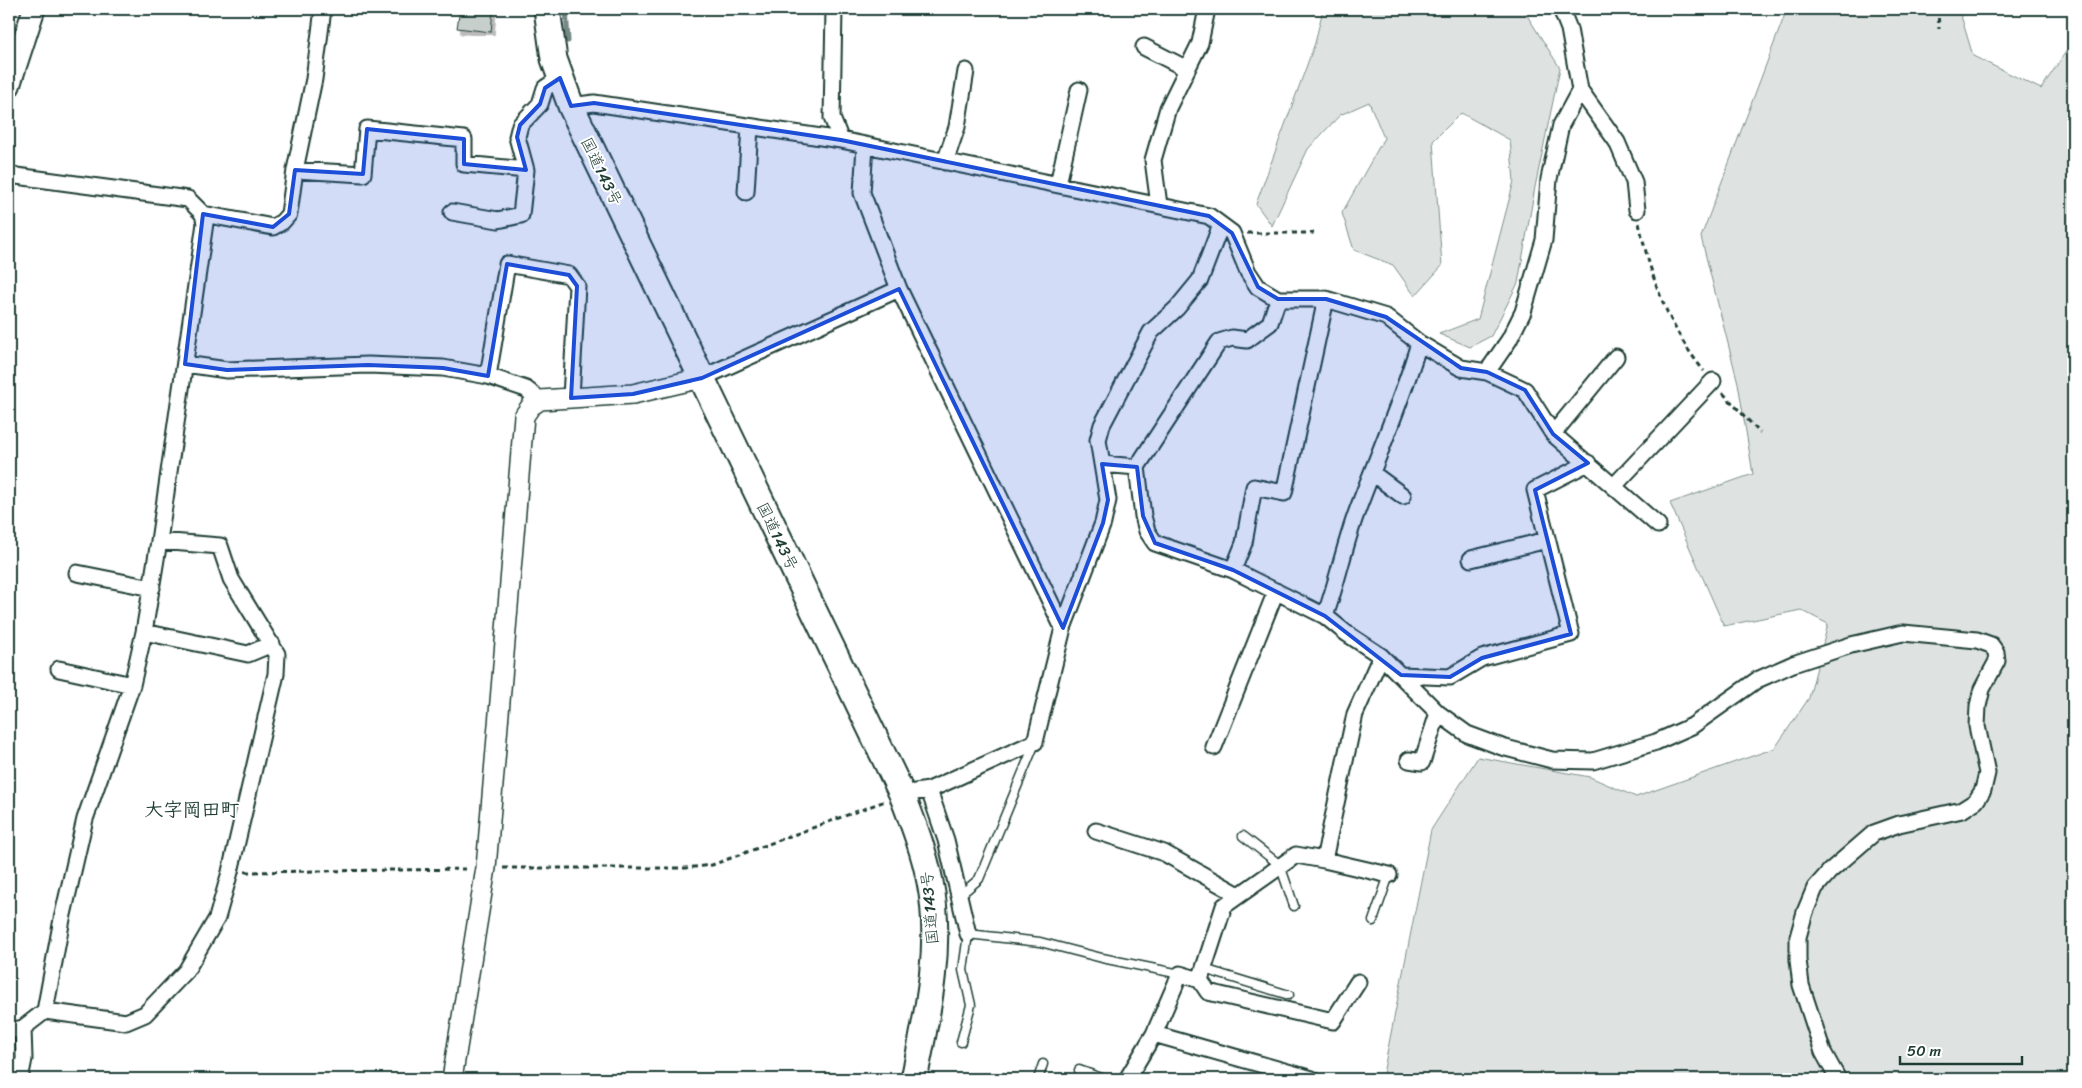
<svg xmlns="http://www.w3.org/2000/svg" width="2082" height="1088" viewBox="0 0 2082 1088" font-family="Sriracha,'Klee One',sans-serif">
<defs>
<filter id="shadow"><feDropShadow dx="3" dy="5.5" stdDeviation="0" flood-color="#0004"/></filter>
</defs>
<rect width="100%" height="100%" fill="#fff"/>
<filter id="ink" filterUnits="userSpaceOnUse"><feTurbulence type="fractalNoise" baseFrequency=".02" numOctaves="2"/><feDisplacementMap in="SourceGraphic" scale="10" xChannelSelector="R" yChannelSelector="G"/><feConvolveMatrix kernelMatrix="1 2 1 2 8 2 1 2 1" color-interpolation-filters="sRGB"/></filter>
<g filter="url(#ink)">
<path fill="#dee3e2" stroke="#7e908b" d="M1323,9h200l37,59 -25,119 -17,96 -27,53 -21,11 -31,-13 39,-15 36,-138 -4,-41 -49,-27 -28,28 9,125 -27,30 -22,-31 -39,-15 -12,-37 42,-75 -15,-36 -29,13 -32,34 -36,77 -16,-22 59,-161z
M1787,9h172l14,47 68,33 32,-48v1038h-691l49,-249 47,-73 112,20 46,20 139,-49 34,-50 19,-74 -27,-14 -77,16 -54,-123 83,-29 -15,-91 -37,-146z"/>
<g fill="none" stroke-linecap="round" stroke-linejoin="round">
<path stroke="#758883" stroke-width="5" d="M566,9l2,32"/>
</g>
<path fill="#c7cfcc" stroke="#1f3d34" filter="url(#shadow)" d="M460,9h33l-2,23 -34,-4z"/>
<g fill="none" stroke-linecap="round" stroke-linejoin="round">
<defs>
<path id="service" d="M1243,836l37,29 14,41
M959,896l20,-17 56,-136
M1373,921l16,-46
M1204,969l85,26
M961,1042l10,-37 -8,-35 5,-36 72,8 62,16 78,16
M1079,1070l25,9
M1038,1079l5,-15"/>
<path id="minor" d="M834,9l-2,109 9,22
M1561,9l8,20 11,61 37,52 17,40 3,28
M1144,47l43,22
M571,106l23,-3 247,37 368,76 23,17 16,39 10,15 20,12h48l60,18 33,26 42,25 26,4 38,18 28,44 105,91
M865,146l-3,47 37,96 164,339 -28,114 -106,48 -27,4
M945,162l12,-35 9,-56
M295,170l68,4 4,-45 97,10v25l62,6
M9,175l179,24 15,15 2,9 -46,318 -15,91 -12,53 -47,134 -23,100 -17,92 -22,17 -14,3
M1058,184l21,-94
M746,192l4,-65
M1159,205l-6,-45 15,-52 32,-65 7,-34
M452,212l46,8 23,-5 5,-45 -9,-33 3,-12 20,-21 5,-16 15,-10
M203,214l70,13 9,-5 7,-8 6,-44 19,-91 9,-70
M1278,299l-8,24 -23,17 -15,-2 -13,4 -82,125 6,49 4,15 8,12 78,27 92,46
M1419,343c-17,58 -42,114 -63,171 -12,33 -19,69 -31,102l21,17 35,23 57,57 29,21 35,13 50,13 41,1 63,-19 36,-16 65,-46 36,-16 58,-19 52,-12 74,7 14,5 5,7 1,9 -15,28 -4,17 -1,20 10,47 -4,17 -7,11 -14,9 -63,14 -25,9 -44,38 -15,17 -10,24 -7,25v23l3,25 22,67 15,27
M185,364l42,6 141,-5 75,3 45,8 38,13 14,11
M1487,372l22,-32 14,-28 21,-72 5,-61 12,-54 19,-35
M488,376l19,-112 62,11 8,11 -6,112
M702,378l197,-89
M1553,434l63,-77
M1102,464l35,3
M1372,473l31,23
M1614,486l99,-105
M1471,559l76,-19
M1233,570l11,-27 10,-56 30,6 42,-194
M77,573l75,15
M1063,628l40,-105 5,-23 -10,-60 4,-15 49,-93 26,-24 23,-28 21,-55
M144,632l104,22 24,-10
M59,669l73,16
M1401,675l49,2 32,-19 89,-24 -36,-144 53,-27
M1214,747l62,-156
M1409,760l13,2 16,-49
M929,790l17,50 22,94
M1096,831l68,22 75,42
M1324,860l65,15
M1200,980l8,12 125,29 25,-39
M45,1011l81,11 19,-8 41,-43 31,-53 13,-46 46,-198 1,-20 -46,-75 -11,-33 -61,-5
M1154,1034l158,45
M20,1079l4,-20 -1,-31
M1127,1079l27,-45 26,-60 20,6 24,-74 72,-51 28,5 31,-146 26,-58"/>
<path id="tertiary" d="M452,1079l34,-211 38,-452 7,-10 9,-6 93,-6 69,-16"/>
<path id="secondary" d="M9,86l25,-77"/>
<path id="trunk" d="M547,9l7,50 17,47 331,688c11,29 22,57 28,88 13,64 -3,134 -16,197"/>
</defs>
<use href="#service" stroke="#1f3d34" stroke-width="11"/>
<use href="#minor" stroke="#1f3d34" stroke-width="19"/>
<use href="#tertiary" stroke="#1f3d34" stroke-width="22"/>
<use href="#secondary" stroke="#1f3d34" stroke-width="25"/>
<use href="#trunk" stroke="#1f3d34" stroke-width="29"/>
<path stroke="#1f3d34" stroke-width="3" stroke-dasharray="5 4" stroke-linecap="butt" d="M1938,9l1,20
M1639,223c12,55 29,104 65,148
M1247,233h67
M1723,393l37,40
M503,868h183l26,-3 173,-64
M245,872l224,-3"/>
<use href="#service" stroke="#fff" stroke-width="8"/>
<use href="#minor" stroke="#fff" stroke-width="15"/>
<use href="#tertiary" stroke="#fff" stroke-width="19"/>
<use href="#secondary" stroke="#fff" stroke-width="21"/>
<use href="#trunk" stroke="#fff" stroke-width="25"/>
</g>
</g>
<path fill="#1d4ed8" fill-opacity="0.2" stroke="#1d4ed8" stroke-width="4" stroke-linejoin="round" d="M560,78l11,28 23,-3 247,37 368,76 23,17 26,54 20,12h48l60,18 75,51 26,4 38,18 28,44 35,29 -53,27 36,144 -89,24 -32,19 -49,-2 -76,-59 -92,-46 -78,-27 -12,-27 -6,-49 -35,-3 6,36 -5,23 -40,105 -164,-339 -197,89 -69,16 -62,4 6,-112 -8,-11 -62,-11 -19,112 -45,-8 -75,-3 -141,5 -42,-6 18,-150 70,13 16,-13 6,-44 68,4 4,-45 97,10v25l62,6 -9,-33 3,-12 20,-21 5,-16z"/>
<g text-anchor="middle" stroke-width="4" stroke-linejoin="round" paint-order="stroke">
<g font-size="16" fill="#1f3d34" stroke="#fff">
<text transform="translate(602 171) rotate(64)" y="6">国道143号</text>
<text transform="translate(778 536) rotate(64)" y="6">国道143号</text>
<text transform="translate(929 908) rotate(-95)" y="6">国道143号</text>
</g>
<g font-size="19" font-weight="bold" fill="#1f3d34" stroke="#fff">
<text x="192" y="816">大字岡田町</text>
</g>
</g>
<rect width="2082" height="1088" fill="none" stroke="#fff" stroke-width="30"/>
<rect x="15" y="15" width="2052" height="1058" fill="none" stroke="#1f3d34" stroke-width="2" filter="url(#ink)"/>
<path d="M1900 1056v8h122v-8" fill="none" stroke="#1f3d34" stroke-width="2.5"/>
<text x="1907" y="1056" font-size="15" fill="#1f3d34" stroke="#ffffff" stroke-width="4" paint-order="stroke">50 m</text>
</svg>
